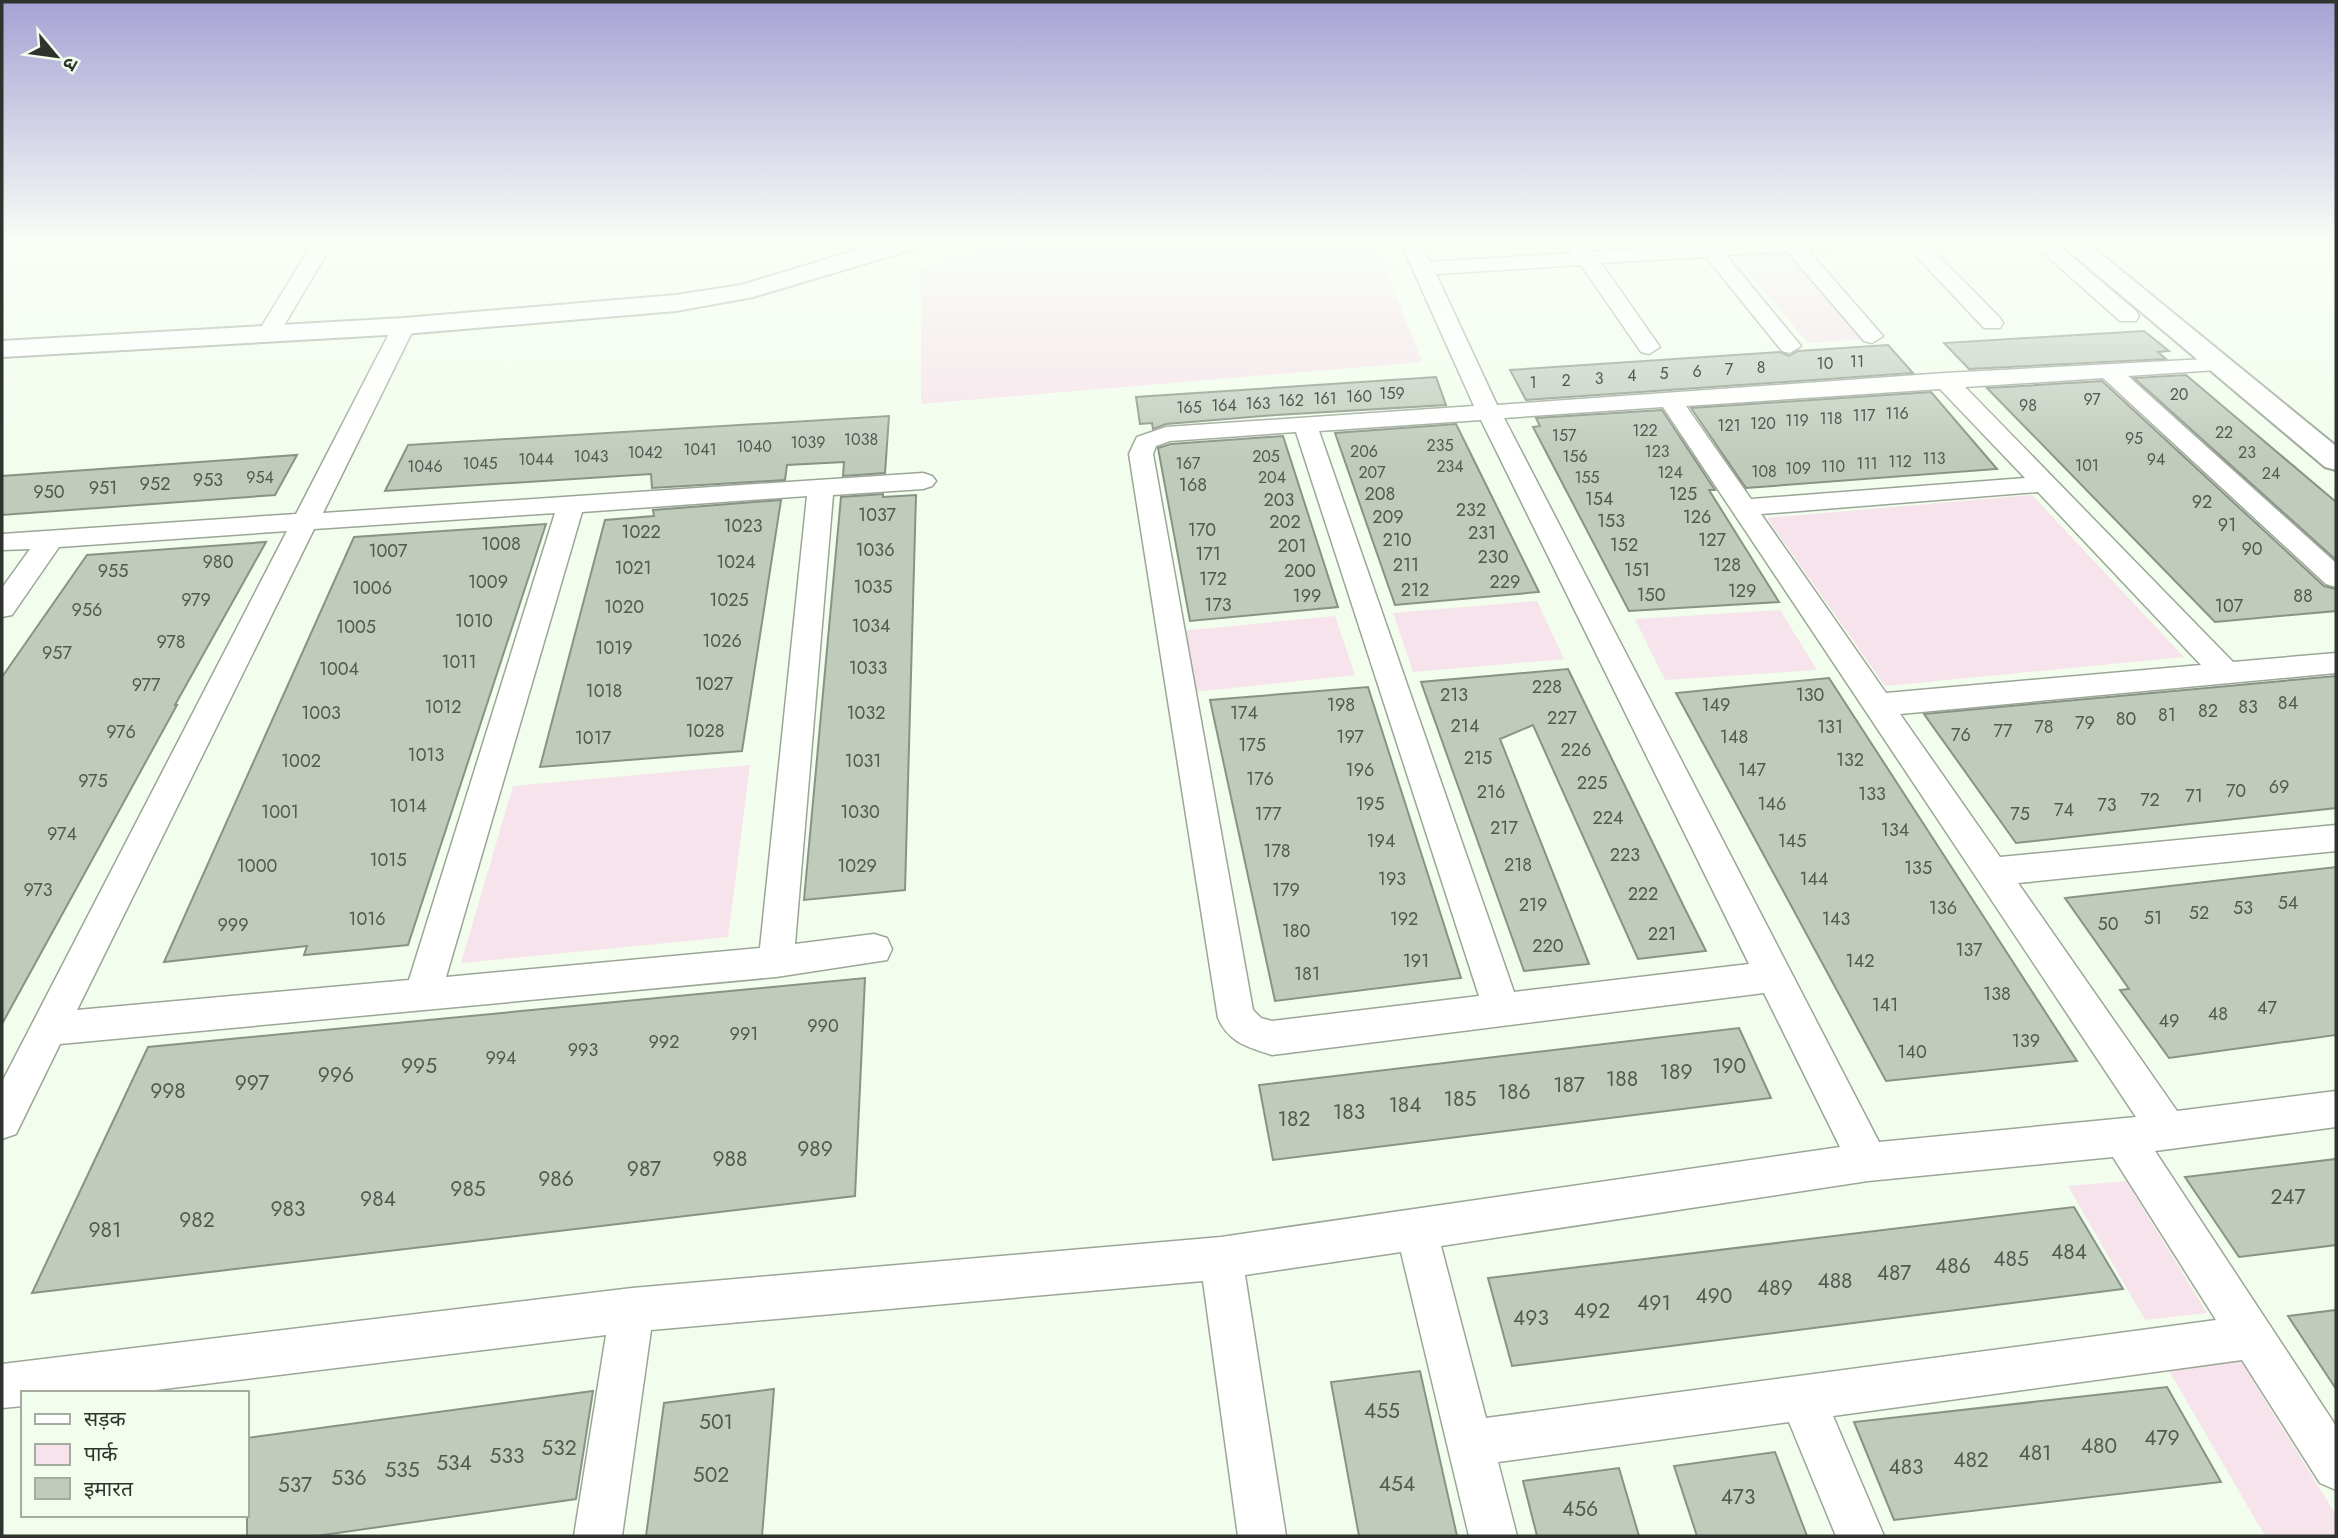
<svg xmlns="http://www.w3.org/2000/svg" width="2338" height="1538" viewBox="0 0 2338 1538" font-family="Jost,'Noto Sans Devanagari',sans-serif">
<rect width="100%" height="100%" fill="#f2fded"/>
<path fill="#f6e3eb" d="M1018,241h357l47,121 -501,42v-135z
M1788,253l77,86 -57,4 -73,-87z
M2032,495l152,162 -299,29 -118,-168z
M1537,601l27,58 -151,13 -20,-59z
M1780,610l37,60 -152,10 -30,-61z
M1335,616l20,59 -161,17 -13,-61z
M750,765l-22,172 -267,26 52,-177z
M2126,1181l81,132 -62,7 -77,-134z
M2240,1360l96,155v21h-71l-97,-167z"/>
<path fill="#c0cbbc" stroke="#899385" stroke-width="2" d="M2144,331l25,20 -11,1 8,7 -197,10 -25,-26z
M1888,345l25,28 -387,27 -16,-30 270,-18 9,4 9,-5z
M2186,375l150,127v58l-202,-182z
M1436,377l10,28 -170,10 -110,9 -13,5 -1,-6 -12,1 -4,-27z
M2102,381l222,205 12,3v22l-121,11 -228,-234z
M1931,392l66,77 -251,19 -55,-80z
M1662,410l53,80h-6l70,112 -150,9 -96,-184 7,-1 -4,-8z
M889,416l-4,57 -42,3 1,-14 -57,3 -2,15 -133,8 -1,-14 -266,17 23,-46z
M1456,424l83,168 -144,13 -60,-172z
M1283,436l55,171 -148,14 -32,-173 13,-4z
M297,455l-22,40 -273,20v-39z
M883,494v3l33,-2 -11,395 -101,10 37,-403z
M781,500l-39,251 -202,16 65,-247 49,-4 -1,-6z
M546,524l-138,421 -104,10 3,-9 -143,16 190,-425z
M266,542l-91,163h2l-175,319v-347l85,-122z
M1568,669l117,240 21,42 -68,8 -105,-234 -33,14 89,225 -65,7 -103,-289z
M2336,676v132l-320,35 -92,-129z
M1829,678l160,247 88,136 -191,20 -210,-388z
M1368,687l93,291 -186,23 -65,-301z
M2336,867v168l-167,23 -49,-68 9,-1 -64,-91z
M865,978l-10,218 -823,97 116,-246z
M1739,1028l32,70 -498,62 -14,-75z
M2336,1159v86l-97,12 -54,-80z
M2074,1207l49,82 -611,77 -24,-88z
M2336,1310v79l-48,-73z
M1420,1371l37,165h-98l-28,-154z
M2167,1387l54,95 -327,38 -40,-98z
M774,1389l-12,147h-116l18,-133z
M593,1391l-17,108 -260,37h-69v-98z
M1775,1452l32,84h-110l-23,-70z
M1619,1468l20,68h-102l-14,-55z"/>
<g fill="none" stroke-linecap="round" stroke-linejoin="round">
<defs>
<path id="minor" d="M314,241h20l-58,98h-16l-3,-5z
M1400,241h20l10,21 143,-9 -5,-8 2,-4h16l7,11 104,-7 -3,-4h165l-10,6 -41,3 75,86 -11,7 -8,-2 -77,-90 -61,4 75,91 -11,7 -8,-2 -76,-94 -105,6 59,84 -11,7 -8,-2 -60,-87 -145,9 61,131 448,-32 280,-15 3,5 -3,5 -8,2 -89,6 208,187v24l-10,-3 -223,-206 -138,9 268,275 103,-9v20l-436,41 100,143 336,-32v26l-318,32 159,228 159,-20v36l-181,24 181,275v64l-16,-7 -78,-123 -409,56 51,120h-48l-47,-114 -291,40 19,74h-48l-68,-284 -156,23 41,261h-48l-35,-255 -552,49 -29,206h-48l32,-201 -475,58h-108v13l-21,2v-44l630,-76 589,-51 619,-90 -76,-154 -492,62c-24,-8 -43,-12 -54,-37l-89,-564 8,-17 29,-10 308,-21zM1940,389l85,89 -274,21 -65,-93zM1663,407l473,710 -257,25 -375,-724zM1481,420l268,544 -235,28 -195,-561zM1296,432l183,564 -207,25 -11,-3 -8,-8 -100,-556 3,-8 14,-5zM2038,492l163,173 -315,28 -125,-179zM2113,1157l103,163 -730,98 -45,-172 427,-65z
M1902,241h22l76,77 3,5 -3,5h-16z
M2030,241h23l83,70 3,5 -3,5h-16z
M404,319l11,7 -92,187 600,-40 9,3 4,5 -4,5 -9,3 -90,6 -38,449 79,-10 13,4 5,11 -5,11 -111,17 -716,67 -44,90 -14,5v-57l285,-551 -228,16 -47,68 -10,2v-29l28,-39 -28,1v-16l294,-20 97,-188zM807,496l-47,452 -314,29 136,-465zM555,513l-146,467 -332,30 237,-481z"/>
<path id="tertiary" d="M887,241h40l-3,5 -171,51 -77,14 -272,23 -402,23v-16l402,-23 272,-23 65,-10z"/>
<path id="secondary" d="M2057,241h28l251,205v24l-11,-3z"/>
</defs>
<use href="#minor" stroke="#9ba697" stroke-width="3"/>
<use href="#tertiary" stroke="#9ba697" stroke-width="4"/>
<use href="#secondary" stroke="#9ba697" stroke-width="4"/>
<use href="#minor" fill="#fff" fill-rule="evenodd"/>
<use href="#tertiary" fill="#fff" fill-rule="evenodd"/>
<use href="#secondary" fill="#fff" fill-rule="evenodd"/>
</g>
<linearGradient id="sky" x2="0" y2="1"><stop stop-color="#a6a2d4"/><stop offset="0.53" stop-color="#f9fef7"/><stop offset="1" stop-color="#f9fef7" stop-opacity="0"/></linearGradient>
<rect width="2338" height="457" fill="url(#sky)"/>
<g text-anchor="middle" stroke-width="5" stroke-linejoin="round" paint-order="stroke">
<g font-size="16" fill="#525951">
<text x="1857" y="367">11</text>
<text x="1825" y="369">10</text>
<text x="1761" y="373">8</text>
<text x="1729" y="375">7</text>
<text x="1697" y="377">6</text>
<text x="1664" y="379">5</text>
<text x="1632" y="381">4</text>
<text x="1599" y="384">3</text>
<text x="1566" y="386">2</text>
<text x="1533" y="388">1</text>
<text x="1392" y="399">159</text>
<text x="2179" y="400">20</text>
<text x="1359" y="402">160</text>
<text x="1325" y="404">161</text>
<text x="2092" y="405">97</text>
<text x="1291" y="406">162</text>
<text x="1258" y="409">163</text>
<text x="1224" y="411">164</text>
<text x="2028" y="411">98</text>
<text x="1189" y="413">165</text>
<text x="1897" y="419">116</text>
<text x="1864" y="421">117</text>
<text x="1831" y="424">118</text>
<text x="1797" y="426">119</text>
<text x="1763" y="429">120</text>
<text x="1729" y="431">121</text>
<text x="1645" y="436">122</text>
<text x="2224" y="438">22</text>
<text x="1564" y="441">157</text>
<text x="2134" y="444">95</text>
<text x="861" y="445">1038</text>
<text x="808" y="448">1039</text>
<text x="1440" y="451">235</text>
<text x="754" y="452">1040</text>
<text x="700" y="455">1041</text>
<text x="1364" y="457">206</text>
<text x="1657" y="457">123</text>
<text x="645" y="458">1042</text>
<text x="2247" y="458">23</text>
<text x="591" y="462">1043</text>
<text x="1266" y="462">205</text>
<text x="1575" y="462">156</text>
<text x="1934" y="464">113</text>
<text x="536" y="465">1044</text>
<text x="2156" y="465">94</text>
<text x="1900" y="467">112</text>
<text x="480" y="469">1045</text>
<text x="1188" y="469">167</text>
<text x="1867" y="469">111</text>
<text x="2087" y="471">101</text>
<text x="425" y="472">1046</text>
<text x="1450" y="472">234</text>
<text x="1833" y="472">110</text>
<text x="1798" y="474">109</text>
<text x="1764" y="477">108</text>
<text x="1372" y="478">207</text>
<text x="1670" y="478">124</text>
<text x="2271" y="479">24</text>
<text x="260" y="483">954</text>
<text x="1272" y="483">204</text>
<text x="1587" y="483">155</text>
</g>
<g font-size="18" fill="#525951">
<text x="208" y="486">953</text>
<text x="155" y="490">952</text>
<text x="1193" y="491">168</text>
<text x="103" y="494">951</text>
<text x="49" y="498">950</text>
<text x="1380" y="500">208</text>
<text x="1683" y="500">125</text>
<text x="1599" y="505">154</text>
<text x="1279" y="506">203</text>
<text x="2202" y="508">92</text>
<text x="1471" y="516">232</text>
<text x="877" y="521">1037</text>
<text x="1388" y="523">209</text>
<text x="1697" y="523">126</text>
<text x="1611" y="527">153</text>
<text x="1285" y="528">202</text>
<text x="2227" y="531">91</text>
<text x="743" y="532">1023</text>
<text x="1202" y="536">170</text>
<text x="641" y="538">1022</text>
<text x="1482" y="539">231</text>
<text x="1397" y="546">210</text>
<text x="1712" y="546">127</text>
<text x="501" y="550">1008</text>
<text x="1624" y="551">152</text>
<text x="1292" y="552">201</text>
<text x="2252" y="555">90</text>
<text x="875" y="556">1036</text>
<text x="388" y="557">1007</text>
<text x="1208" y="560">171</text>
<text x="1493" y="563">230</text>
<text x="218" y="568">980</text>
<text x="736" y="568">1024</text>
<text x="1406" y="571">211</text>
<text x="1727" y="571">128</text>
<text x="633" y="574">1021</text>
<text x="1637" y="576">151</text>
<text x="113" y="577">955</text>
<text x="1300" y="577">200</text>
<text x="1213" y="585">172</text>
<text x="488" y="588">1009</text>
<text x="1505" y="588">229</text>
<text x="873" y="593">1035</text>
<text x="372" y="594">1006</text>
<text x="1415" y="596">212</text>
<text x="1742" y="597">129</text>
<text x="1651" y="601">150</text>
<text x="1307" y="602">199</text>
<text x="2303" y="602">88</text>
<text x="196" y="606">979</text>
<text x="729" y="606">1025</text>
<text x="1218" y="611">173</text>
<text x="2229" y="612">107</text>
<text x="624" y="613">1020</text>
<text x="87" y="616">956</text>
<text x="474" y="627">1010</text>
<text x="871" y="632">1034</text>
<text x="356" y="633">1005</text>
<text x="722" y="647">1026</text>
<text x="171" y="648">978</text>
<text x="614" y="654">1019</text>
<text x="57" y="659">957</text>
<text x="459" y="668">1011</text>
<text x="868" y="674">1033</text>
<text x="339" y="675">1004</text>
<text x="714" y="690">1027</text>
<text x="146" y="691">977</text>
<text x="1547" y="693">228</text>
<text x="604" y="697">1018</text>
<text x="1454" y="701">213</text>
<text x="1810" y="701">130</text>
<text x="2288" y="709">84</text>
<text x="1341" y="711">198</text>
<text x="1716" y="711">149</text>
<text x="443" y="713">1012</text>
<text x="2248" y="713">83</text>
<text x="2208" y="717">82</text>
<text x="321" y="719">1003</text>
<text x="866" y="719">1032</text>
<text x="1244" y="719">174</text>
<text x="2167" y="721">81</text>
<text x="1562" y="724">227</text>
<text x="2126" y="725">80</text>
<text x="2085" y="729">79</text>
<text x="1465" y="732">214</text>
<text x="1830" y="733">131</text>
<text x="2044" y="733">78</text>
<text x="705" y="737">1028</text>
<text x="2003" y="737">77</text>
<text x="121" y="738">976</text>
<text x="1961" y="741">76</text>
<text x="1350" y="743">197</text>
<text x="1734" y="743">148</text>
<text x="593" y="744">1017</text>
<text x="1252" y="751">175</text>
<text x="1576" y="756">226</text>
<text x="426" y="761">1013</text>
<text x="1478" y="764">215</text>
<text x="1850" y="766">132</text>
<text x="301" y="767">1002</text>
<text x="863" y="767">1031</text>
<text x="1360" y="776">196</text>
<text x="1752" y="776">147</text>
<text x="1260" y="785">176</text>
<text x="93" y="787">975</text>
<text x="1592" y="789">225</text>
<text x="2279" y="793">69</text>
<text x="2236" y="797">70</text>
<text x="1491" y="798">216</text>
<text x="1872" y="800">133</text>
<text x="2194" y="802">71</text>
<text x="2150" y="806">72</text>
<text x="1370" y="810">195</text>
<text x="1772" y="810">146</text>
<text x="2107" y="811">73</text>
<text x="408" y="812">1014</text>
<text x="2064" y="816">74</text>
<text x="280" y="818">1001</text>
<text x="860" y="818">1030</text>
<text x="1268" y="820">177</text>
<text x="2020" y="820">75</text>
<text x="1608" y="824">224</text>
<text x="1504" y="834">217</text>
<text x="1895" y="836">134</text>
<text x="62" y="840">974</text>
<text x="1381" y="847">194</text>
<text x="1792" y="847">145</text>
<text x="1277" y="857">178</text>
<text x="1625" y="861">223</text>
<text x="388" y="866">1015</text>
<text x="1518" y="871">218</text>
<text x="257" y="872">1000</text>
<text x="857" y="872">1029</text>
<text x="1918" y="874">135</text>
<text x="1392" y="885">193</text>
<text x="1814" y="885">144</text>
<text x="38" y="896">973</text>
<text x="1286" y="896">179</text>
<text x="1643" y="900">222</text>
<text x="2288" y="909">54</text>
<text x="1533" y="911">219</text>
<text x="1943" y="914">136</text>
<text x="2243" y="914">53</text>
<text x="2199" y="919">52</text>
<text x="2153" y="924">51</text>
<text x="367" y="925">1016</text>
<text x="1404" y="925">192</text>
<text x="1836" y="925">143</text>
<text x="2108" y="930">50</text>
<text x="233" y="931">999</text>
<text x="1296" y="937">180</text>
<text x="1662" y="940">221</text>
<text x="1548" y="952">220</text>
<text x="1969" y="956">137</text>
<text x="1416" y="967">191</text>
<text x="1860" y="967">142</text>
<text x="1307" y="980">181</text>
<text x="1997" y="1000">138</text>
<text x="1885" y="1011">141</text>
<text x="2267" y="1014">47</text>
<text x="2218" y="1020">48</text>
<text x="2169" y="1027">49</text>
<text x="823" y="1032">990</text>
<text x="744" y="1040">991</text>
<text x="2026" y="1047">139</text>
<text x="664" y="1048">992</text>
<text x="583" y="1056">993</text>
<text x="1912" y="1058">140</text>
<text x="501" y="1064">994</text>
</g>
<g font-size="21" fill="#525951">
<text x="419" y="1073">995</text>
<text x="1729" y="1073">190</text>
<text x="1676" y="1079">189</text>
<text x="336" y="1082">996</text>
<text x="1622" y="1086">188</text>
<text x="252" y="1090">997</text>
<text x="1569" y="1092">187</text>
<text x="168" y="1098">998</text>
<text x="1514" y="1099">186</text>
<text x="1460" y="1106">185</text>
<text x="1405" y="1112">184</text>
<text x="1349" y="1119">183</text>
<text x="1294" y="1126">182</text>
<text x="815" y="1156">989</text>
<text x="730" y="1166">988</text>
<text x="644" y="1176">987</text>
<text x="556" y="1186">986</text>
<text x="468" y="1196">985</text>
<text x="2288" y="1204">247</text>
<text x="378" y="1206">984</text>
<text x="288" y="1216">983</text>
<text x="197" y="1227">982</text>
<text x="105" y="1237">981</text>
<text x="2069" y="1259">484</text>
<text x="2011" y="1266">485</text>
<text x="1953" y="1273">486</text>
<text x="1894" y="1280">487</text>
<text x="1835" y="1288">488</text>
<text x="1775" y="1295">489</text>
<text x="1714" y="1303">490</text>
<text x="1654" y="1310">491</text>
<text x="1592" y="1318">492</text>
<text x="1531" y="1325">493</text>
<text x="1382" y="1418">455</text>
<text x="716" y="1429">501</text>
<text x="2162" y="1445">479</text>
<text x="2099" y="1453">480</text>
<text x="559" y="1455">532</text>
<text x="2035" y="1460">481</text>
<text x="507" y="1463">533</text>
<text x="1971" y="1467">482</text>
<text x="454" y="1470">534</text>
<text x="1906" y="1474">483</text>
<text x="402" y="1477">535</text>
<text x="711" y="1482">502</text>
<text x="349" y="1485">536</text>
<text x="1397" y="1491">454</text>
<text x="295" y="1492">537</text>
<text x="1738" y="1504">473</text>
<text x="1580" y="1516">456</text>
</g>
</g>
<rect width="2338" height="1538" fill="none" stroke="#2e332d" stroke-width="7"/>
<rect x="21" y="1391" width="228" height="126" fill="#f2fded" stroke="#a4aca0" stroke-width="2"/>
<rect x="35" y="1414" width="35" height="10" fill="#ffffff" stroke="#a4aca0" stroke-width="2"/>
<text x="84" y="1426" font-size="21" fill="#2e332d">सड़क</text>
<rect x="35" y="1444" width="35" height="21" fill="#f6e3eb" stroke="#a4aca0" stroke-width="2"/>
<text x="84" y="1461" font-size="21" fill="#2e332d">पार्क</text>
<rect x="35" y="1478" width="35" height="21" fill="#c0cbbc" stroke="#a4aca0" stroke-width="2"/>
<text x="84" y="1496" font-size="21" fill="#2e332d">इमारत</text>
<g transform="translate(56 56) rotate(119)" stroke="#f2fded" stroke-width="5" paint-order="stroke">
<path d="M0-5L12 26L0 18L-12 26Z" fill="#2e332d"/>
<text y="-10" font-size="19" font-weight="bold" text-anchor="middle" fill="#2e332d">उ</text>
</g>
</svg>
